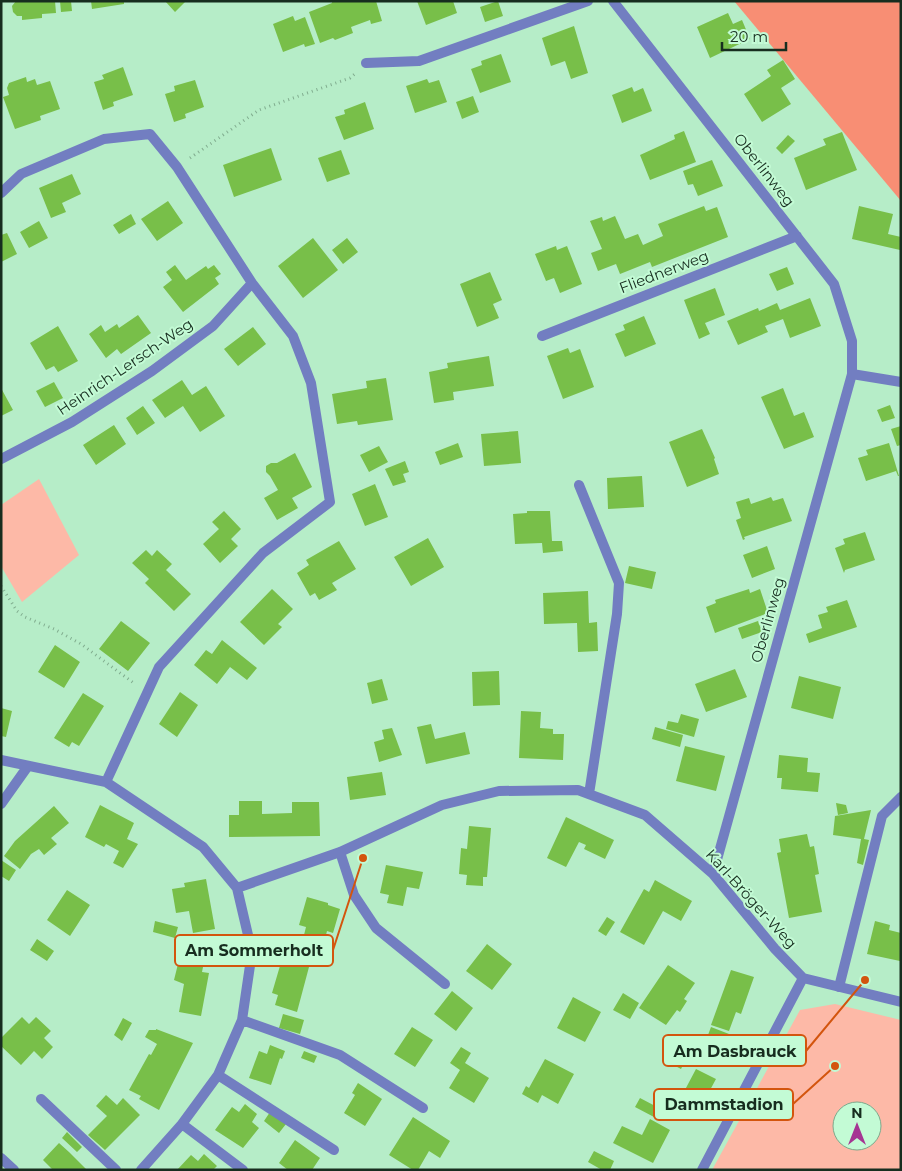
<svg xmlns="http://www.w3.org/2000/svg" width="902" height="1171" viewBox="0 0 902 1171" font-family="Montserrat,sans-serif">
<rect width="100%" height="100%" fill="#b6edc8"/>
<path fill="#fdb9a7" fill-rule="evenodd" d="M39,479l40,76 -57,47 -21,-36v-61z
M835,1004l66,16v150h-189l88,-160zM842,1111h30v30h-30z"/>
<path fill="#f88e74" d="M734,1h167v200z"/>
<path fill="#78bf49" d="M16,1h39l1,12 -14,1v4l-20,2v-4h-5l-4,-4 -1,-6z
M60,1h11l1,10 -11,1z
M91,1h33v3l-32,5z
M165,1h21l-11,11z
M332,1h44l6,20 -11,3 -1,-4 -19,7 2,6 -18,7 -2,-2 -13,5 -11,-31 23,-9z
M417,1h36l4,12 -31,12z
M498,1l5,15 -18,6 -5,-15z
M728,13l5,11 9,-4 8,19 -40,19 -13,-31z
M293,16l2,5 10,-4 10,27 -10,3 -1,-3 -21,8 -10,-28z
M574,26l14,47 -17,6 -6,-18 -14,5 -9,-28z
M501,54l10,28 -31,11 -9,-24 11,-4 -1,-4z
M783,60l12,19 -14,9 10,16 -29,18 -18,-28 27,-18 -4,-6z
M123,67l10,28 -20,7 1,4 -11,4 -9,-28 10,-3 -2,-4z
M26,77l1,5 8,-3 2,6 13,-4 10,28 -20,7 1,4 -26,9 -12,-32 6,-2 -2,-7 2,-5z
M427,79l2,4 10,-3 8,22 -32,11 -9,-27z
M195,80l9,27 -19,7 1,4 -12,4 -9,-28 10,-3 -1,-5z
M632,87l2,5 9,-4 9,23 -30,12 -10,-28z
M473,96l6,16 -17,7 -6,-17z
M365,102l9,27 -30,11 -9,-23 10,-3 -1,-4z
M684,131l12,31 -46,18 -10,-25 35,-16 -1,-4z
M842,132l15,38 -51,20 -12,-32 32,-13 -3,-6z
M788,135l7,6 -13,13 -6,-6z
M271,148l11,32 -48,17 -11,-32z
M341,150l9,24 -23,8 -9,-24z
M712,160l11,26 -25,10 -5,-12 -5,1 -5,-14z
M72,174l9,20 -19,9 4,9 -15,6 -12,-30z
M168,201l15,22 -26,18 -16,-22z
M704,206l2,5 11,-4 11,30 -76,30 -2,-5 -30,12 -4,-10 -18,7 -7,-18 11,-4 -12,-28 12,-4 1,4 12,-5 10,23 13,-5 5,11 20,-9 -5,-12z
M859,206l34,8 -5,20 13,3 -1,13 -48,-11z
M131,214l5,10 -17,10 -6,-9z
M39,221l9,17 -19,10 -9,-16z
M7,233l10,21 -16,8v-27z
M313,238l25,32 -35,28 -25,-32z
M347,238l11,14 -15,12 -11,-14z
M556,246l1,4 10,-4 15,38 -22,9 -6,-15 -8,3 -11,-27z
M175,265l11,15 20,-14 2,3 6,-4 7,9 -6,4 4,6 -36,28 -20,-25 9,-7 -6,-8z
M787,267l7,17 -17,7 -8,-17z
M490,272l12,28 -9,4 6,14 -22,9 -17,-43z
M715,288l10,27 -20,8 5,11 -11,5 -15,-39z
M810,298l11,28 -31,12 -7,-19 -18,7 3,6 -30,13 -11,-24 31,-13 1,3 18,-8 3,7z
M138,315l13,18 -30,21 -4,-5 -11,9 -17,-24 12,-9 4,7 12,-8 2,4z
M644,316l12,28 -31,13 -10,-23 10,-4 -2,-5z
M58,326l20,35 -20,11 -4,-6 -8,4 -16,-27z
M253,327l13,17 -28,22 -14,-17z
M568,348l2,5 10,-4 14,38 -31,12 -16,-43z
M489,356l5,30 -41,6 1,8 -20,3 -5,-31 19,-4 -1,-5z
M386,378l7,42 -35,5 -1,-4 -20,3 -5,-30 35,-6 -1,-7z
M182,380l10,15 14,-9 19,30 -25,16 -17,-26 -18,12 -13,-18z
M54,382l9,16 -18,9 -9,-16z
M1,388l12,22 -12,6z
M783,388l11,28 10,-4 10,25 -30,12 -23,-52z
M890,405l5,13 -13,4 -5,-12z
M143,406l12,17 -18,12 -11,-17z
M114,425l12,19 -30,21 -13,-20z
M901,426v19l-4,1 -6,-17z
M702,429l13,29 -1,1 5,15 -32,13 -18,-45z
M518,431l3,32 -37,3 -3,-32z
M458,443l5,14 -23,8 -5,-13z
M889,443l10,33h-1l-2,-5 -30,10 -8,-23 10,-3 -2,-5z
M379,446l9,16 -19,10 -9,-17z
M295,453l17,34 -20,11 6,10 -21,12 -13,-22 14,-8 -8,-14 -4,-4v-6l5,-3h6z
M405,461l4,11 -6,2 3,8 -13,4 -8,-17z
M642,476l2,31 -36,2 -1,-31z
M375,484l13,33 -23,9 -13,-32z
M771,497l2,4 10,-3 9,23 -48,16 1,2 -2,1 -7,-20 5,-2 -5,-16 13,-4 2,6z
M224,511l17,18 -10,10 7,7 -18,17 -17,-19 16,-15 -7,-7z
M527,511h23l2,30h10l1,10 -20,2 -1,-10 -27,1 -2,-30 14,-1z
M865,532l10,28 -30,10 -1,3 -9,-25 10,-4 -2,-5z
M428,538l16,29 -33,19 -17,-29z
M339,541l17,28 -24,14 5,7 -18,10 -4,-7 -5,3 -13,-23 12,-8 -3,-5z
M767,546l8,23 -23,9 -9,-23z
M146,550l6,6 5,-6 15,14 -6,6 25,24 -17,17 -29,-28 4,-4 -17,-16z
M629,566l27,6 -4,17 -27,-6z
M272,589l21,20 -15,15 4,3 -18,18 -24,-23z
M749,589l1,4 10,-4 8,24 -53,20 -9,-26 10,-4 -1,-3z
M588,591l1,32 8,-1 1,29 -20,1 -1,-29 -33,1 -1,-31z
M847,600l10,27 -48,16 -3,-9 16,-6 -4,-13 10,-3 -2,-5z
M121,621l29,22 -22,28 -29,-22z
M758,621l4,11 -20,7 -4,-11z
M222,640l35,28 -10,12 -17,-13 -13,17 -23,-19 12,-15 6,4z
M55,645l25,17 -16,26 -26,-16z
M735,669l12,28 -41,15 -11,-28z
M499,671l1,34 -27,1 -1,-34z
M799,676l42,11 -8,32 -42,-11z
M382,679l6,21 -16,4 -5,-21z
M180,692l18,13 -21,32 -18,-13z
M83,693l21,13 -25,40 -7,-4 -3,5 -15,-9z
M1,708l11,3 -6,26 -5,-1z
M521,711l20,1 -1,16 13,1v5h11l-1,26 -44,-2z
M681,714l18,5 -5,18 -28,-8 2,-8 10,2z
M431,724l4,15 30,-7 5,22 -44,10 -9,-37z
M655,727l28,8 -3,12 -28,-8z
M392,728l10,27 -23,7 -5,-20 10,-3 -2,-9z
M685,746l40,10 -9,35 -40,-10z
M779,755l29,3 -1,14 13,1 -2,19 -37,-3 1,-11h-5z
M382,772l4,23 -36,5 -3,-23z
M239,801h23v13l30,-1v-11h27l1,34 -91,1v-22h10z
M836,803l10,2 2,8 -10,2z
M100,805l34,18 -7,16 11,5 -15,24 -10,-5 6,-12 -13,-7 -2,3 -19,-10z
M54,806l15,17 -18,15 6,6 -13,11 -5,-6 -8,5 -11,15 -16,-13 11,-15z
M871,810l-7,29 5,1 -6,25 -6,-2 4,-24 -28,-4 2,-19z
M566,817l48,23 -9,19 -21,-10 2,-4 -7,-3 -13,25 -19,-9z
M469,826l22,2 -4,49h-4v9l-17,-1 1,-10 -8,-1 2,-26 6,1z
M807,834l3,13 4,-1 5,28 -4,1 7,37 -33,6 -12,-65 4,-1 -2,-13z
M1,860l15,10 -7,11 -8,-5z
M386,865l37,7 -4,17 -12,-2 -4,19 -16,-3 2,-8 -9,-2z
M206,879l9,50 -22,4 -4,-22 -13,2 -4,-24 13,-2 -1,-4z
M655,880l37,21 -11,20 -18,-10 -19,34 -24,-13 24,-43 5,3z
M67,890l23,15 -20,31 -23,-16z
M307,897l21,6v2l12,4 -7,24 -6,-2 -1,4h-4l-1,5 -17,-5 2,-8 -7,-2z
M607,917l8,5 -9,14 -8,-5z
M155,921l23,6 -3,11 -22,-6z
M875,921l15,4 -1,5 12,3 -1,28 -33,-7z
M37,939l17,12 -7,10 -17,-11z
M487,944l25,20 -20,26 -26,-19z
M180,956l24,6 -2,10 7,1 -8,43 -22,-4 5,-28 -10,-4z
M282,959l27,8 -12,45 -22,-7 3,-10 -6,-2z
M668,965l27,18 -11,16 3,2 -7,11 -3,-2 -11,15 -27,-17z
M731,970l23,7 -13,37 -5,-2 -7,19 -18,-6z
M452,991l21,17 -17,23 -22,-17z
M623,993l16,10 -9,16 -17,-9z
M573,997l28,15 -16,30 -28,-14z
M283,1014l21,6 -4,14 -21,-6z
M22,1017l7,7 7,-7 15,14 -7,7 9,9 -11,12 -8,-8 -13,14 -20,-19v-8z
M123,1018l9,5 -10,18 -8,-6z
M412,1027l21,13 -18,27 -21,-13z
M711,1027l18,7 -6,16 -18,-7z
M156,1029l37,14 -34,67 -20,-11 2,-3 -12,-6 20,-36 2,1 6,-11 -12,-7 4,-7h7z
M672,1044l17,9 -8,16 -17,-9z
M270,1045l15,6 -3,8 -2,-1 -9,27 -22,-7 10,-27 8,3z
M461,1047l10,6 -6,10 24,15 -15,25 -25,-15 11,-18 -10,-7z
M304,1051l13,5 -3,7 -13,-5z
M545,1059l29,15 -16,30 -16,-9 -4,8 -16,-9 4,-8 3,2z
M696,1069l20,10 -19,35 -19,-11z
M358,1083l24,16 -17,27 -21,-13 11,-18 -3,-2z
M106,1095l11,10 6,-7 17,17 -35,35 -17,-15 19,-19 -11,-10z
M640,1098l19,10 -5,9 -19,-10z
M245,1104l12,10 -5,8 7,6 -16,20 -28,-18 17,-23 7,5z
M270,1112l16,12 -7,9 -15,-12z
M413,1117l37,24 -10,17 -11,-7 -11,19h-5l-24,-15z
M650,1119l20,11 -17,33 -40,-20 9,-17 20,9z
M67,1132l15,15 -5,5 -15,-14z
M295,1140l25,18 -8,12h-24l-9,-7z
M59,1143l10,9 18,18h-34l-10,-10z
M594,1151l20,10 -4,9h-8l-14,-8z
M204,1154l13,12 -4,4h-36l14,-15 7,6z"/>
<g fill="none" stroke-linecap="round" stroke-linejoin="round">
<path stroke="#81ad8f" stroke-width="3" stroke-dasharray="1 4" stroke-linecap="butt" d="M190,158l69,-48 91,-32 6,-5
M1,586l16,25 8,6 29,12 27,15 54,40"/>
<path stroke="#727ec1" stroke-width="10" d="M839,987l43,-171 19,-19"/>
<path stroke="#727ec1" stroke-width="10" d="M613,1l221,283 18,57v33l-139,500
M366,63l53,-2 169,-60
M1,193l20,-19 83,-35 46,-5 27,33 75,116 41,53 18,47 19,119 -67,51 -104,114 -53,115
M542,336l255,-100
M852,374l49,8
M1,459l71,-37 80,-51 61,-45 39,-43
M579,485l40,98 -2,31 -28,180
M1,760l105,22 97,65 34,41 15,64 -10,68 -24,55 -36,49 -41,46
M1,804l27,-38
M340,852l14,43 22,33 69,56
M237,888l103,-36 102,-47 57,-14 79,-1 67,25 68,59 62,75 28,29 98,24
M242,1020l98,35 83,53
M218,1075l116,75
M41,1099l75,71
M182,1124l61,46
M1,1158l13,12
M702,1170l101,-192"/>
</g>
<g text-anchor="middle" stroke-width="4" stroke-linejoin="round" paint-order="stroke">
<g font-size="15" fill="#172d1f" stroke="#c3fbd5">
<text transform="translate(764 170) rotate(52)" y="5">Oberlinweg</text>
<text transform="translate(664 272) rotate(-21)" y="5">Fliednerweg</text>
<text transform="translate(125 367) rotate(-34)" y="5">Heinrich-Lersch-Weg</text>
<text transform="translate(768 620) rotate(-74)" y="5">Oberlinweg</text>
<text transform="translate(751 899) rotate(48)" y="5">Karl-Bröger-Weg</text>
</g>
</g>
<path fill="none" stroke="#d3550e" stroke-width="2" d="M363 858L333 950M865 980L806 1051M835 1066L793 1104"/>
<g fill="#d3550e" stroke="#c3fbd5" stroke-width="2">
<circle cx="363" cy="858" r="5"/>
<circle cx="865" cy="980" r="5"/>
<circle cx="835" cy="1066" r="5"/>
</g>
<g fill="#c3fbd5" stroke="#d3550e" stroke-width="2">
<rect x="175" y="935" width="158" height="31" rx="5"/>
<rect x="663" y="1035" width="143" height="31" rx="5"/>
<rect x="654" y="1089" width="139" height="31" rx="5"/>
</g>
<g font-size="16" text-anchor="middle" font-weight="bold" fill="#172d1f">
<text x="254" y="956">Am Sommerholt</text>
<text x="735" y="1057">Am Dasbrauck</text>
<text x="724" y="1110">Dammstadion</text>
</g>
<rect width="902" height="1171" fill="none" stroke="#172d1f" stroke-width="5"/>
<g transform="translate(857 1126)"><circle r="24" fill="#c3fbd5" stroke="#7ea98c"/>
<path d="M0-4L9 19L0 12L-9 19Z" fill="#a53593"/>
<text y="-8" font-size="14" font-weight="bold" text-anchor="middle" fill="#172d1f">N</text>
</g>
<path d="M722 42v8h64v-8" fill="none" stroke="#172d1f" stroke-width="2.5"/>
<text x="730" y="42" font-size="15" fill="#172d1f" stroke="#c3fbd5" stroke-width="4" paint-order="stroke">20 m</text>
</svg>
